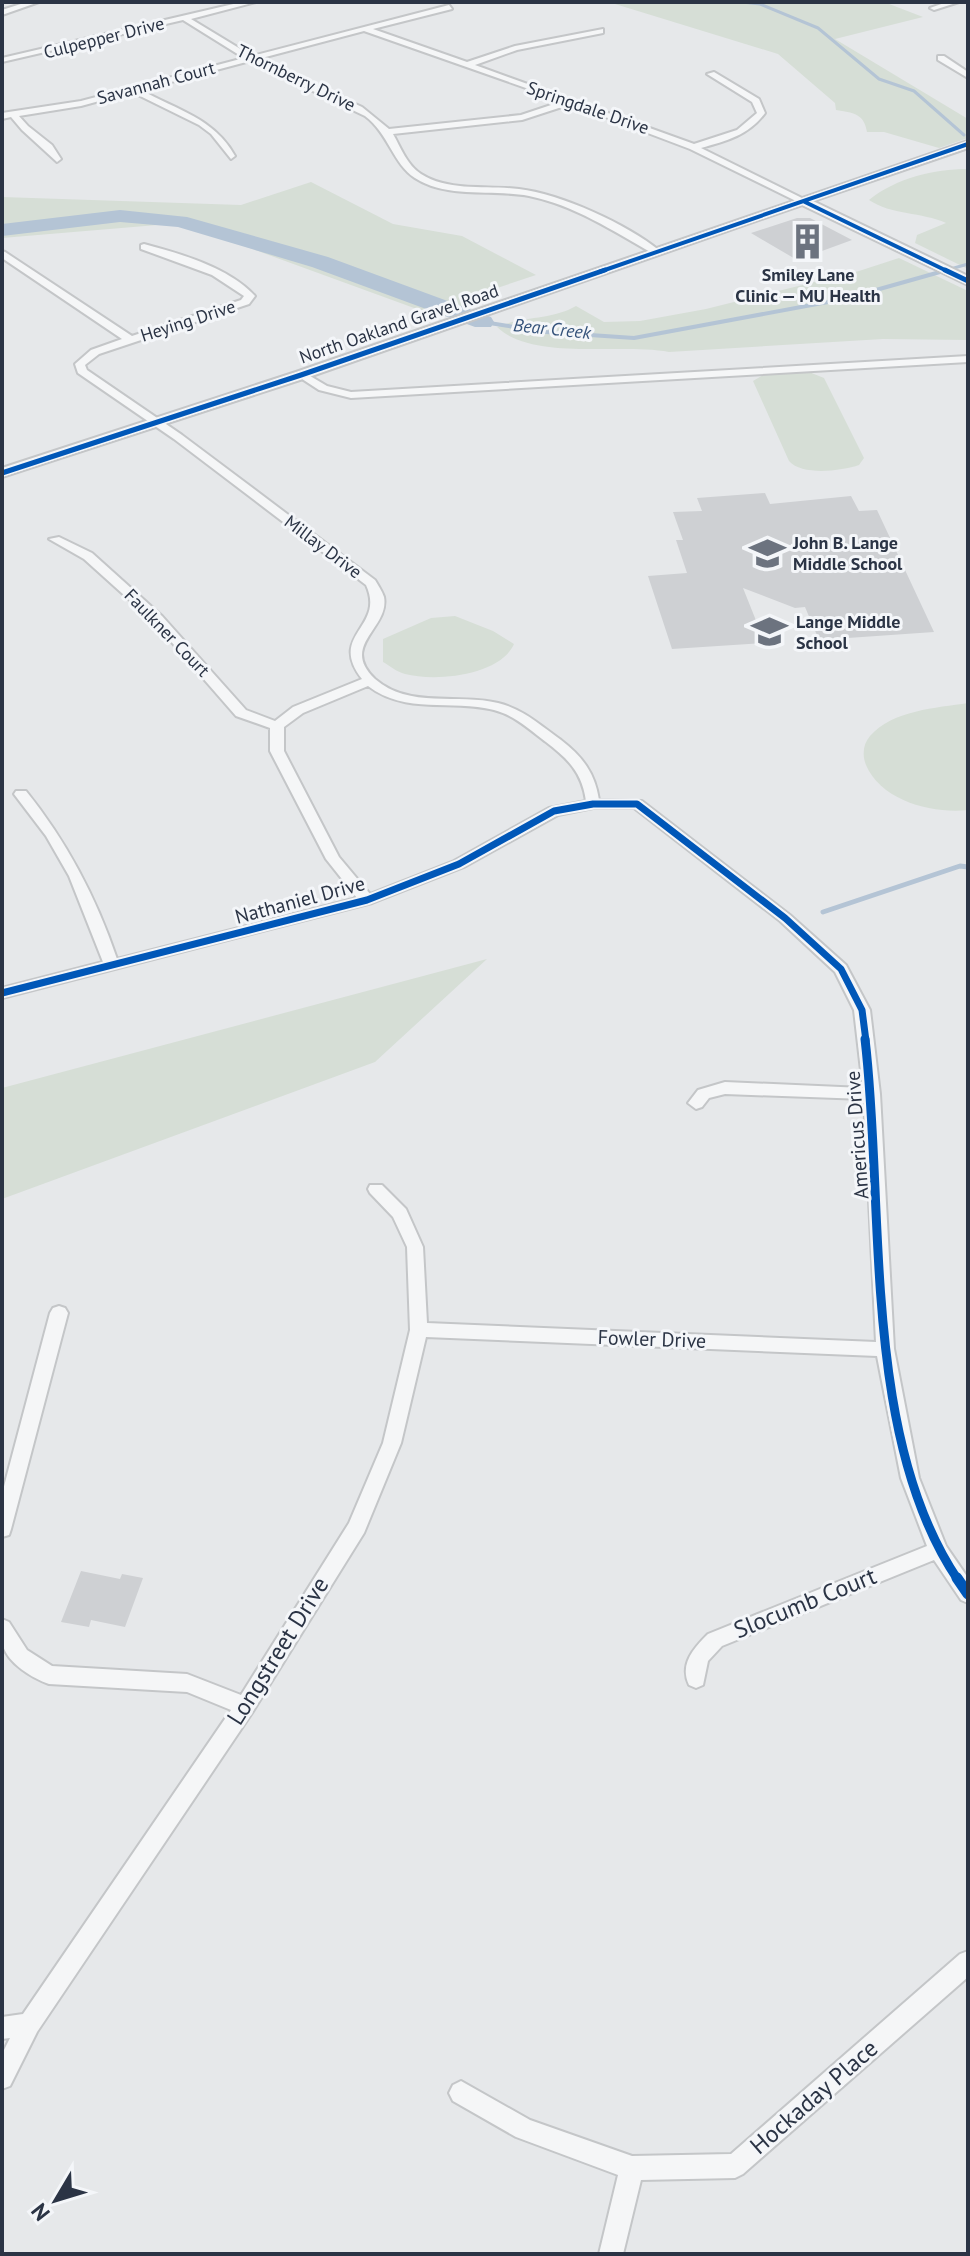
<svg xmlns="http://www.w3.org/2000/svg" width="970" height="2256" viewBox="0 0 970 2256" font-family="'PT Sans',sans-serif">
<rect width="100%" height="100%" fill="#e6e8ea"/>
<path fill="#d6ded6" d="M582,2h302l39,15 -88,22 133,80v19l-29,10 -55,-16h-17c-3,-19 -14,-19 -31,-22l-1,-7 -57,-49 -163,-50z
M968,169v100l-53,-26 2,-8 29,-12c-24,-11 -55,-8 -77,-23 27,-22 65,-31 99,-31z
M311,182l82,42 69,12 74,39 -69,23v7l-31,11 -255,-93 -179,15v-41l239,8z
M899,258l69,33v49l-85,-1 -214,13c-48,-9 -137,9 -172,-25 26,-11 55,-7 79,-21l28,16 36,-1 66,-12 153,-38z
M809,372l15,6 40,80 -5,7c-18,6 -57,11 -70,-4l-36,-80 12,-7z
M455,616l38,15 21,13c-14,32 -79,38 -109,30 -8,-2 -15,-8 -22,-12v-23l48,-21z
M968,703v107c-35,4 -87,-9 -102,-45 -4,-10 -3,-21 4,-29 23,-26 66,-28 98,-33z
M487,959l-112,103 -373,137v-111z"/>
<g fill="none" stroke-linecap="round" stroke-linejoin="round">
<path stroke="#b4c4d5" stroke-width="3" d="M681,2h9
M742,2l18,2 58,24 61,51 35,12 50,44
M940,272l28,-8"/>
<path stroke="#b4c4d5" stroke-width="4" d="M483,322l63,10 88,6 210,-39 103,-29"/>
<path stroke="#b4c4d5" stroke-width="5" d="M823,912l137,-46 8,1"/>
<path fill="#b4c4d5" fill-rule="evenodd" d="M120,210l67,7 141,40 163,60 3,5 -3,5h-16l-163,-60 -134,-40 -58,-5 -118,14v-12z"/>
</g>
<path fill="#ced0d3" d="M797,218h13l42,22 -30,11 -11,-5 -2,15 -12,-1 -46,-27z
M765,493l5,11 81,-8 8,15 18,-1 57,122 -115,8 -14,-33 -10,1 -52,-20 22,55 -93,6 -24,-73 39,-3 -11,-33h7l-10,-28 29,-1 -5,-13z
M81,1571l39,8 2,-5 21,4 -18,49 -34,-7 -2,7 -28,-5z"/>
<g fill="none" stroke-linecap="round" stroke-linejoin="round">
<defs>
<path id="minor" d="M27,2h12l-37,13v-5z
M242,2h14l-65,17 61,37 197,-51 3,4 -79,20 94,33 48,-16 88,-17v4l-86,17 -42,15 219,79 43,-14 20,-17 -5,-11 -45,-28 7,-2 45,27 6,14c-16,22 -38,28 -64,35l109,54 -8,2 -112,-55 -119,-45 -49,16 -129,14c8,14 14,31 28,40 28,18 67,11 98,15 42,5 108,35 141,62l-8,2c-39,-22 -78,-48 -123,-57 -36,-7 -82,3 -114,-18 -22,-14 -26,-44 -50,-62l-115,-55 -109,29c36,20 73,28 94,66l-4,3 -20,-25 -12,-9 -67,-33 -51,14 -62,10 9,10 24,19 9,14 -4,3 -35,-32 -11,-13 -9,2v-6l79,-12 163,-43 -61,-38 -181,42v-4zM364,31l199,70 -42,14 -132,14 -27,-22 -104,-48z
M947,2h12l-25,8 -4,-2z
M938,56h6l24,16v6l-30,-18z
M144,244c37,10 84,23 111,52l-6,8 -150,50 -14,11 2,5 95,65 193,145c3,5 7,11 9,17 6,31 -45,48 -9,82 34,30 83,14 123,24 25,6 43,23 63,37 21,16 34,33 38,60l43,1 148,114 56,50 24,45 10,84 14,255 25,129 27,68 22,32v25l-7,-3 -27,-40 -212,86 -14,15 -5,24 -7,3 -7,-3c-10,-21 5,-37 19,-51l219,-88 -26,-68 -24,-122 -451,-19 -25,106 -37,90 -112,180 -215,319 -27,54 -8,3v-35l8,-16 -8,1v-22l21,-3 208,-304 -44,-18 -138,-8c-17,-6 -40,-20 -46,-38 -3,-7 -1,-19 -1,-27l7,3 18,28 25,16 135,8 54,21 108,-172 34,-80 27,-113 -3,-83 -14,-30 -23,-24 -2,-4 2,-4h12l24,24 17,38 4,76 449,19 -12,-243 -139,-5 -16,4 -7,9 -6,2 -8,-6 10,-13 27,-8 138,6 -9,-78 -19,-38 -55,-51 -146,-113h-41l-35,7 -94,52 -92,36 -370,95v-10l101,-26 -34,-86 -23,-40 -32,-42 2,-3h10c41,51 70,106 91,168l240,-61 -31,-39 -56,-108v-23l-34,-12 -82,-94 -70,-63 -35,-20 10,-2 33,16 70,63 84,94 29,11 18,-14 69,-28c-35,-45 24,-51 4,-94l-192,-146 -96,-66 -3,-9 16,-14 31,-11 -120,-81v-7l3,1 127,84 109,-36 3,-4 -32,-21 -71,-26v-4zM368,686c38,29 83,13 126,24 20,5 36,20 52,32 22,17 36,30 40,59l-37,7 -95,53 -84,33 -31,-37 -55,-106v-24l19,-14z
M968,356v6l-617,36 -32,-8 -23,-15 9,-2 22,13 24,6z
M59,1306l6,2 3,5 -57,216 -2,6 -7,2v-43l48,-181 3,-5z
M968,1951v26l-225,197 -8,4 -94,2 -18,74h-24l19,-79 -102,-38 -63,-36 -4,-8 4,-8 8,-4 69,39 102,36 99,-2 229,-200z"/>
<path id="tertiary" d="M968,141v7l-155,53 155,75v9l-166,-80 -496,173 -304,99v-9l294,-96z"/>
</defs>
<use href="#minor" stroke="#c4c6c8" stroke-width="4"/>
<use href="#tertiary" stroke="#c4c6c8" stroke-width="4"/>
<use href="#minor" fill="#f5f6f7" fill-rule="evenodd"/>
<use href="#tertiary" fill="#f5f6f7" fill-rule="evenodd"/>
<defs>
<path id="cycleway-far4" d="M805,202l144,70
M599,272l369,-128"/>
<path id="cycleway-far3" d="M945,270l23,11
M2,473l299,-98 304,-105"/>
<path id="cycleway-far2" d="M2,993l365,-93 92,-36 95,-53 39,-7h44l148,114 56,51 21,41 4,31"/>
<path id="cycleway-far1" d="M865,1039c20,167 -4,398 93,541"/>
<path id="cycleway" d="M957,1578l11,16"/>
</defs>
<use href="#cycleway-far4" stroke="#f4f6f9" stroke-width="7"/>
<use href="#cycleway-far3" stroke="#f4f6f9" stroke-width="8"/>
<use href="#cycleway-far2" stroke="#f4f6f9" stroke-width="11"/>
<use href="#cycleway-far1" stroke="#f4f6f9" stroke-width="14"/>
<use href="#cycleway" stroke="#f4f6f9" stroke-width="16"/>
<use href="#cycleway-far4" stroke="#0057b8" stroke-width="4"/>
<use href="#cycleway-far3" stroke="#0057b8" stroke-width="5"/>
<use href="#cycleway-far2" stroke="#0057b8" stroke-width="7"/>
<use href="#cycleway-far1" stroke="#0057b8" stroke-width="9"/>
<use href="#cycleway" stroke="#0057b8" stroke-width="11"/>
</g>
<defs>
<symbol id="building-bare" viewBox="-9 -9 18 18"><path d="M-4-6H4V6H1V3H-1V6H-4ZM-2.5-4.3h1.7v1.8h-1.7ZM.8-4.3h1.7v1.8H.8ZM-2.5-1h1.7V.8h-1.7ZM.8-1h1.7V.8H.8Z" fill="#6c737f" stroke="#f4f6f9" stroke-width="2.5" paint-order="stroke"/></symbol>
<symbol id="school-bare" viewBox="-9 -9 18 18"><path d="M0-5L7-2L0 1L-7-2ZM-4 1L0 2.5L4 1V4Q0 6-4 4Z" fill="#6c737f" stroke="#f4f6f9" stroke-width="2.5" paint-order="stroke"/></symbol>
</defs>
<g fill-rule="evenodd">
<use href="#building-bare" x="782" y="216" width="51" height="51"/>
<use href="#school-bare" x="742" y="528" width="51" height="51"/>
<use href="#school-bare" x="744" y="606" width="51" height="51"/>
</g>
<g text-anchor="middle" stroke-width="6" stroke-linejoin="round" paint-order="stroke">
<g font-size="18" fill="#2b3445" stroke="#f4f6f9">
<text transform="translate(104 38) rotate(-14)" y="6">Culpepper Drive</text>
<text transform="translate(296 78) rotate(26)" y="6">Thornberry Drive</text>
<text transform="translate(156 83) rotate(-15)" y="6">Savannah Court</text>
<text transform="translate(588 108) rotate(19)" y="6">Springdale Drive</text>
<text transform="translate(188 321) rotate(-18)" y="6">Heying Drive</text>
<text transform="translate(399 324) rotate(-19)" y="6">North Oakland Gravel Road</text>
<text transform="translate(323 547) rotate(37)" y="6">Millay Drive</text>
<text transform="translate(167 633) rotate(46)" y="6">Faulkner Court</text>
</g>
<g font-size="18" font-weight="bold" fill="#2b3445" stroke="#f4f6f9" text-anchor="start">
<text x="808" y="281" text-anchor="middle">Smiley Lane<tspan x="808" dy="21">Clinic — MU Health</tspan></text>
<text x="793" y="549">John B. Lange<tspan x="793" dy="21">Middle School</tspan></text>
<text x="796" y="628">Lange Middle<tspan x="796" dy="21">School</tspan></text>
</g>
<g font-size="18" font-style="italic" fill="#34527a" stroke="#f4f6f9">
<text transform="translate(552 329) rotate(6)" y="6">Bear Creek</text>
</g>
<g font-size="20" fill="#2b3445" stroke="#f4f6f9">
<text transform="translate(300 900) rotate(-15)" y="7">Nathaniel Drive</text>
<text transform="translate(857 1135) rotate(-94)" y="7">Americus Drive</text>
<text transform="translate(652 1339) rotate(2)" y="7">Fowler Drive</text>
</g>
<g font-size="24" fill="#2b3445" stroke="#f4f6f9">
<text transform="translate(805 1603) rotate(-22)" y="8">Slocumb Court</text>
<text transform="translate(278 1651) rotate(-58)" y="8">Longstreet Drive</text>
<text transform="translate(814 2097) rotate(-41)" y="8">Hockaday Place</text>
</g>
</g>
<rect width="970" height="2256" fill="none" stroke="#2b3445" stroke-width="8"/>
<g transform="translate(56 2200) rotate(232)" stroke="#f4f6f9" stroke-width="6" paint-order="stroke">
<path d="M0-6L14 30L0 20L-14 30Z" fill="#2b3445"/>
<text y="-12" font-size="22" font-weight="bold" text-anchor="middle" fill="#2b3445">N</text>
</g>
</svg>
